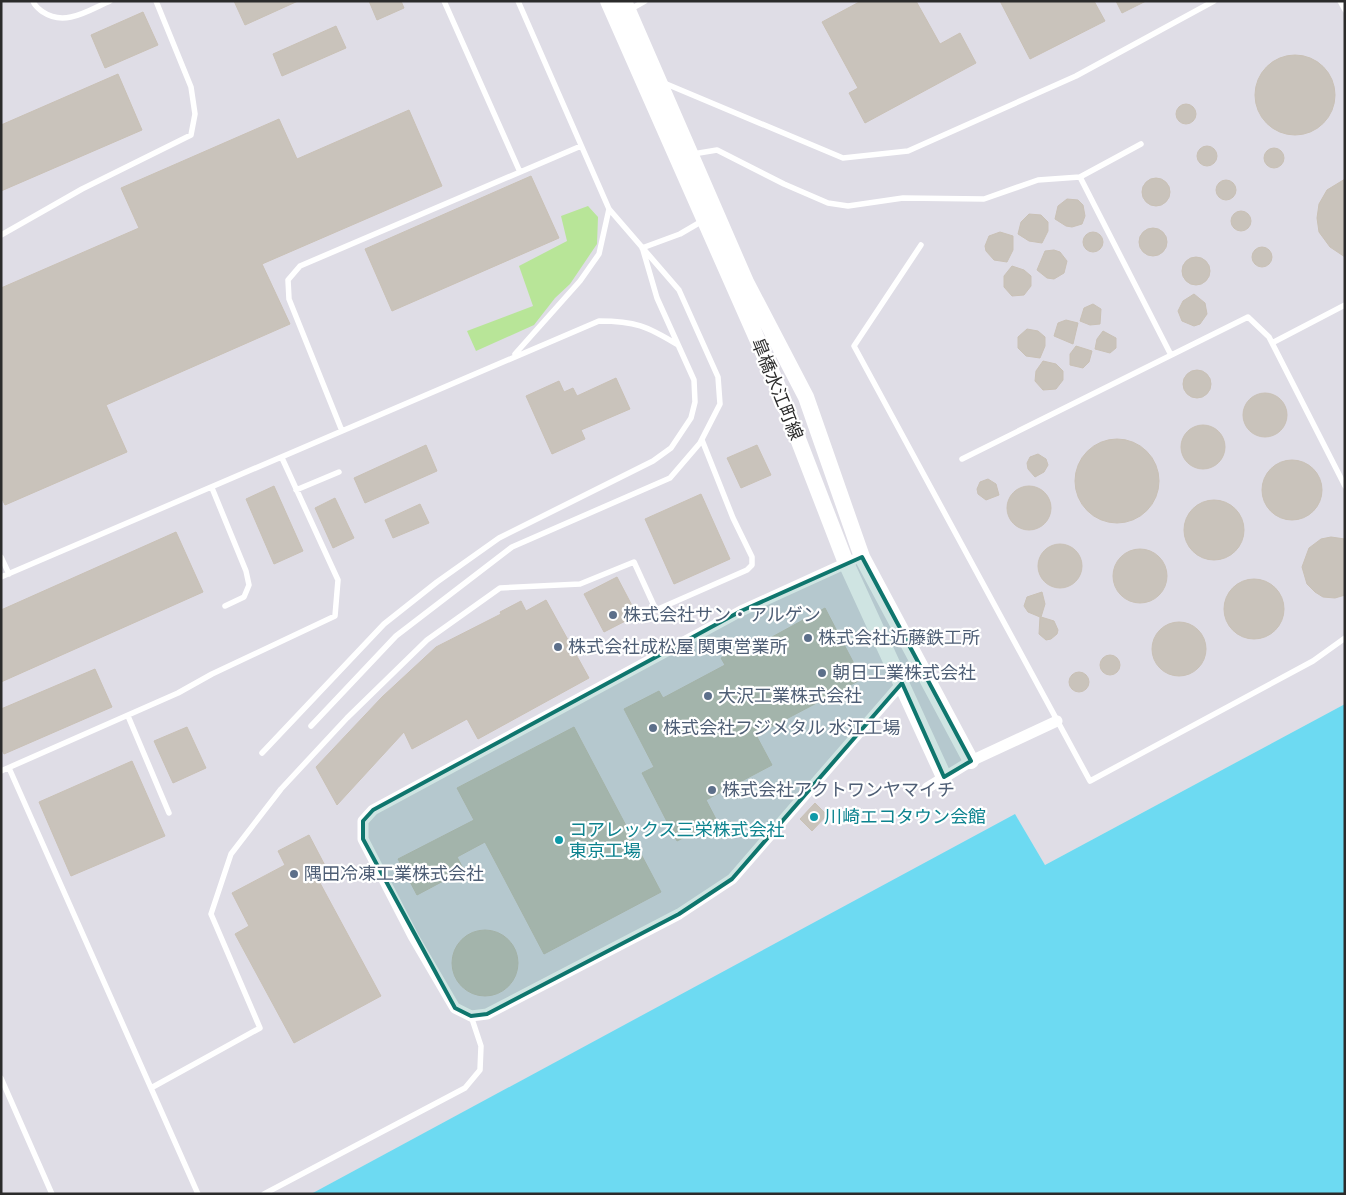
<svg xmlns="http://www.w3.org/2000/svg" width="1346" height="1195" viewBox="0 0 1346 1195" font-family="Commissioner,'Noto Sans JP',sans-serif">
<rect width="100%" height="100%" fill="#ede5dd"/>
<path fill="#dfdde6" d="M1,1h1344v703l-300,161 -30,-50 -704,379h-310z"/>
<path fill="#b8e598" d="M588,206l10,11 -1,27 -27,40 -15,14 -21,27 -58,26 -9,-20 66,-25 -14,-40 48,-25 -6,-25z"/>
<path fill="#6ddaf2" d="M1345,704v490h-1034l704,-380 30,51z"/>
<path fill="#c9c3bb" stroke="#c9c1b6" d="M234,1h64l-53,24z
M369,1h32l3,7 -27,12z
M861,1h55l24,43 20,-11 16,30 -111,60 -16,-30 9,-5 -36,-66z
M1000,1h94l11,20 -75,38z
M1116,1h30l-24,12z
M143,12l15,33 -53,23 -14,-33z
M336,26l10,22 -64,28 -9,-22z
M1255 95a40 40 0 1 1 80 0a40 40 0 1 1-80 0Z
M118,74l24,56 -141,61v-66z
M1176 114a10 10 0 1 1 20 0a10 10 0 1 1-20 0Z
M409,110l33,76 -180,78 28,60 -184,81 21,47 -122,53 -4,-8v-209l138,-60 -18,-40 158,-69 18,40z
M1197 156a10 10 0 1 1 20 0a10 10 0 1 1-20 0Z
M1264 158a10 10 0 1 1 20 0a10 10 0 1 1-20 0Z
M531,176l28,62 -167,73 -27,-62z
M1142 192a14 14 0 1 1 28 0a14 14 0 1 1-28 0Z
M1345,179v78l-15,-10 -11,-15 -2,-14 2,-14 8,-14z
M1216 190a10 10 0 1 1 20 0a10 10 0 1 1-20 0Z
M1067,199l11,1 5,5 2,11 -3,8 -10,3 -6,-1 -11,-7 3,-13z
M1231 221a10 10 0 1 1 20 0a10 10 0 1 1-20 0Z
M1029,214l12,1 7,7v9l-6,12 -13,-2 -11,-7 3,-12z
M1139 242a14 14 0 1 1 28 0a14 14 0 1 1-28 0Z
M1083 242a10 10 0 1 1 20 0a10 10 0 1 1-20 0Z
M1000,232l13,4v14l-6,12 -13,-2 -8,-9 -1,-5 4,-10z
M1252 257a10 10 0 1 1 20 0a10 10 0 1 1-20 0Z
M1054,250l6,2 7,9 -3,12 -10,6 -7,-1 -10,-8 8,-19z
M1182 271a14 14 0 1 1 28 0a14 14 0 1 1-28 0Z
M1012,266l12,4 7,6v10l-7,9 -12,1 -8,-9v-11z
M1194,294l11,9 2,11 -7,10 -6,2 -12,-5 -4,-10 5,-10z
M1093,304l8,5 -1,15 -10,1 -10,-4 4,-13z
M1066,320l12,3 -5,21 -19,-8 4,-13z
M1027,329l11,2 7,6v9l-5,12 -14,-2 -8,-8v-11z
M1103,331l13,7v10l-6,5 -15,-4 2,-10z
M1076,346l16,5 -3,11 -6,6 -13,-3v-11z
M1043,361l13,3 7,7v9l-7,9 -13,1 -8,-9 1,-10z
M1183 384a14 14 0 1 1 28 0a14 14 0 1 1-28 0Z
M616,378l14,31 -49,21 4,9 -33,15 -26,-58 33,-15 5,11 9,-4 4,8z
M1243 415a22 22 0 1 1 44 0a22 22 0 1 1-44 0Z
M1181 447a22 22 0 1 1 44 0a22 22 0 1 1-44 0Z
M1075 481a42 42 0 1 1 84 0a42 42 0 1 1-84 0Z
M426,445l11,26 -72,32 -11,-25z
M757,445l14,30 -30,13 -14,-30z
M1038,454l8,5 2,6 -4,7 -9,5 -7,-8 -1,-6 3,-6z
M1262 490a30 30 0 1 1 60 0a30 30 0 1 1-60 0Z
M988,479l8,5 3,11 -13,5 -8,-6 -1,-5 3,-7z
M274,486l29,65 -29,13 -28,-65z
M1007 508a22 22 0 1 1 44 0a22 22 0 1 1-44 0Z
M701,494l29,65 -56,25 -29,-65z
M335,498l19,40 -21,10 -18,-40z
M1184 530a30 30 0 1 1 60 0a30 30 0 1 1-60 0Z
M420,504l9,19 -36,15 -8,-18z
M176,532l27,60 -202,90v-72z
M1331,537l14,2v56l-10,3 -12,-1 -8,-5 -8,-8 -5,-17 7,-19 12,-9z
M1038 566a22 22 0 1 1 44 0a22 22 0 1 1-44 0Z
M1113 576a27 27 0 1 1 54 0a27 27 0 1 1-54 0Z
M617,577l20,38 -33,17 -20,-38z
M1224 609a30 30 0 1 1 60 0a30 30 0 1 1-60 0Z
M1042,592l3,12 -4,13 13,4 4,9 -1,4 -6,5 -5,1 -7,-6 1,-17 -12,-5 -4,-6 3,-9z
M546,600l43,78 -111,61 -11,-20 -55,30 -8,-17 -67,73 -21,-38 66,-70 54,-50 65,-33 -1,-2 21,-11 5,10z
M825,608l37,71 -106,56 16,30 -66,35 11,21 -40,20 -35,-68 12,-6 -30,-58 35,-18 4,7 62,-33 -4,-7 38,-20 2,5z
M1152 649a27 27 0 1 1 54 0a27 27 0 1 1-54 0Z
M1100 665a10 10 0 1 1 20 0a10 10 0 1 1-20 0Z
M95,669l17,38 -108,47 -3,-6v-39z
M1069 682a10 10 0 1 1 20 0a10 10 0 1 1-20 0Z
M187,727l19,41 -33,15 -19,-42z
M574,727l87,165 -117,62 -59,-112 -28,15 7,13 -47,25 -19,-36 76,-39 -17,-32z
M132,761l33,75 -94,40 -32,-74z
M815,803l12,12 -15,16 -12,-12z
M309,835l22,42 -11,6 61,113 -87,47 -59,-109 14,-8 -17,-33 53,-28 -7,-14z
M452 963a33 33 0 1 1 66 0a33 33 0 1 1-66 0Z"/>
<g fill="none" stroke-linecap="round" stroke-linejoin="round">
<path stroke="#fff" stroke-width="5.5" d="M33,1c2,6 6,8 10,11 22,15 46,-2 67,-11
M444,1l76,171
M1340,1l5,9
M629,10l16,-9
M664,83l179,75 65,-7 168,-75 138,-75
M693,154l24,-4 67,34 44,19 20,3 55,-8 81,1 54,-19 42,-3 61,-33
M1080,177l91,178
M1,235l81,-46 109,-54 4,-21 -4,-27 -35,-86
M921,245l-67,101 236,435 223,-120 32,-23
M642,248l38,-14 24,-14
M1272,343l73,-38
M515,354l65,-73 19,-27 10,-45
M342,431l-53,-132 -1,-19 12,-14 281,-120
M962,459l286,-142 21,20 76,149
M212,488l34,83 3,14 -5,12 -19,9
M296,490l43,-18
M1,557l8,17
M1,577l598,-256c36,0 48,5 79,24
M128,716l41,97
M311,726l85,-90 116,-89 158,-69 30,-35 20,-39 -2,-27 -39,-87 -70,-81 -91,-208
M262,753l122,-129 53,-42 62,-44 154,-77 18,-13 20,-30 4,-16 -1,-22 -37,-82 -14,-48
M9,768l189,426
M1,771l177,-78 34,-19 123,-58 3,-36 -56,-122
M1,1078l51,116
M151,1088l109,-60 -49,-114 20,-60 50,-65 66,-71 80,-78 73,-52 80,-4 54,-22 22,48 91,-40 5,-5v-8l-19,-39 -31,-78
M264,1194l201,-106 15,-18 1,-24 -10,-30"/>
<path stroke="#fff" stroke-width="11" d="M853,560l-112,51 -368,199 -10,11v18l50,97 42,72 16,8 16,-2 192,-100 53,-35 170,-196
M927,788l44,-27 86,-40"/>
<path stroke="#fff" stroke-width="16" d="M608,1l168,381 70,181 98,214
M624,1l122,281 60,115 56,160 109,204"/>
</g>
<path fill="#0f766e" fill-opacity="0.2" stroke="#0f766e" stroke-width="4" stroke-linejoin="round" d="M862,557l109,204 -27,16 -42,-94 -170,196 -53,35 -192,100 -16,2 -16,-8 -92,-169v-18l10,-11 368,-199z"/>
<g fill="#5c6f8a" stroke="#fff" stroke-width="2">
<circle cx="613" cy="615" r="5"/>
<circle cx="808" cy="638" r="5"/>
<circle cx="558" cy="647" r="5"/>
<circle cx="822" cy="673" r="5"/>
<circle cx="708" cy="696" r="5"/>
<circle cx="653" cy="728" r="5"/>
<circle cx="712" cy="790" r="5"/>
<circle cx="294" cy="874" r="5"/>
</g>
<g fill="#0f9aa8" stroke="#fff" stroke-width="2">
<circle cx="814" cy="817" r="5"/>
<circle cx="559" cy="840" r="5"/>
</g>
<g text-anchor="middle" stroke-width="4.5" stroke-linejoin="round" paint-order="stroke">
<g font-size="18" fill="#2b2b2b" stroke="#fff">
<text transform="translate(777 389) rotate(68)" y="6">皐橋水江町線</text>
</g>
<g font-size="18" fill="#4e5e75" stroke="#fff" text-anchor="start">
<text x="623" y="621">株式会社サン・アルゲン</text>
<text x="818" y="644">株式会社近藤鉄工所</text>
<text x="568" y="653">株式会社成松屋 関東営業所</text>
<text x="832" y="679">朝日工業株式会社</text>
<text x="718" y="702">大沢工業株式会社</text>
<text x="663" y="734">株式会社フジメタル 水江工場</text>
<text x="722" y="796">株式会社アクトワンヤマイチ</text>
<text x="304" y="880">隅田冷凍工業株式会社</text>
</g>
<g font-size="18" fill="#0d838f" stroke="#fff" text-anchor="start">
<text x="824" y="823">川崎エコタウン会館</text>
<text x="569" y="836">コアレックス三栄株式会社<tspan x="569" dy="21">東京工場</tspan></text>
</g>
</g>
<rect width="1346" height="1195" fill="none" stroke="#2b2b2b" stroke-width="5"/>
</svg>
